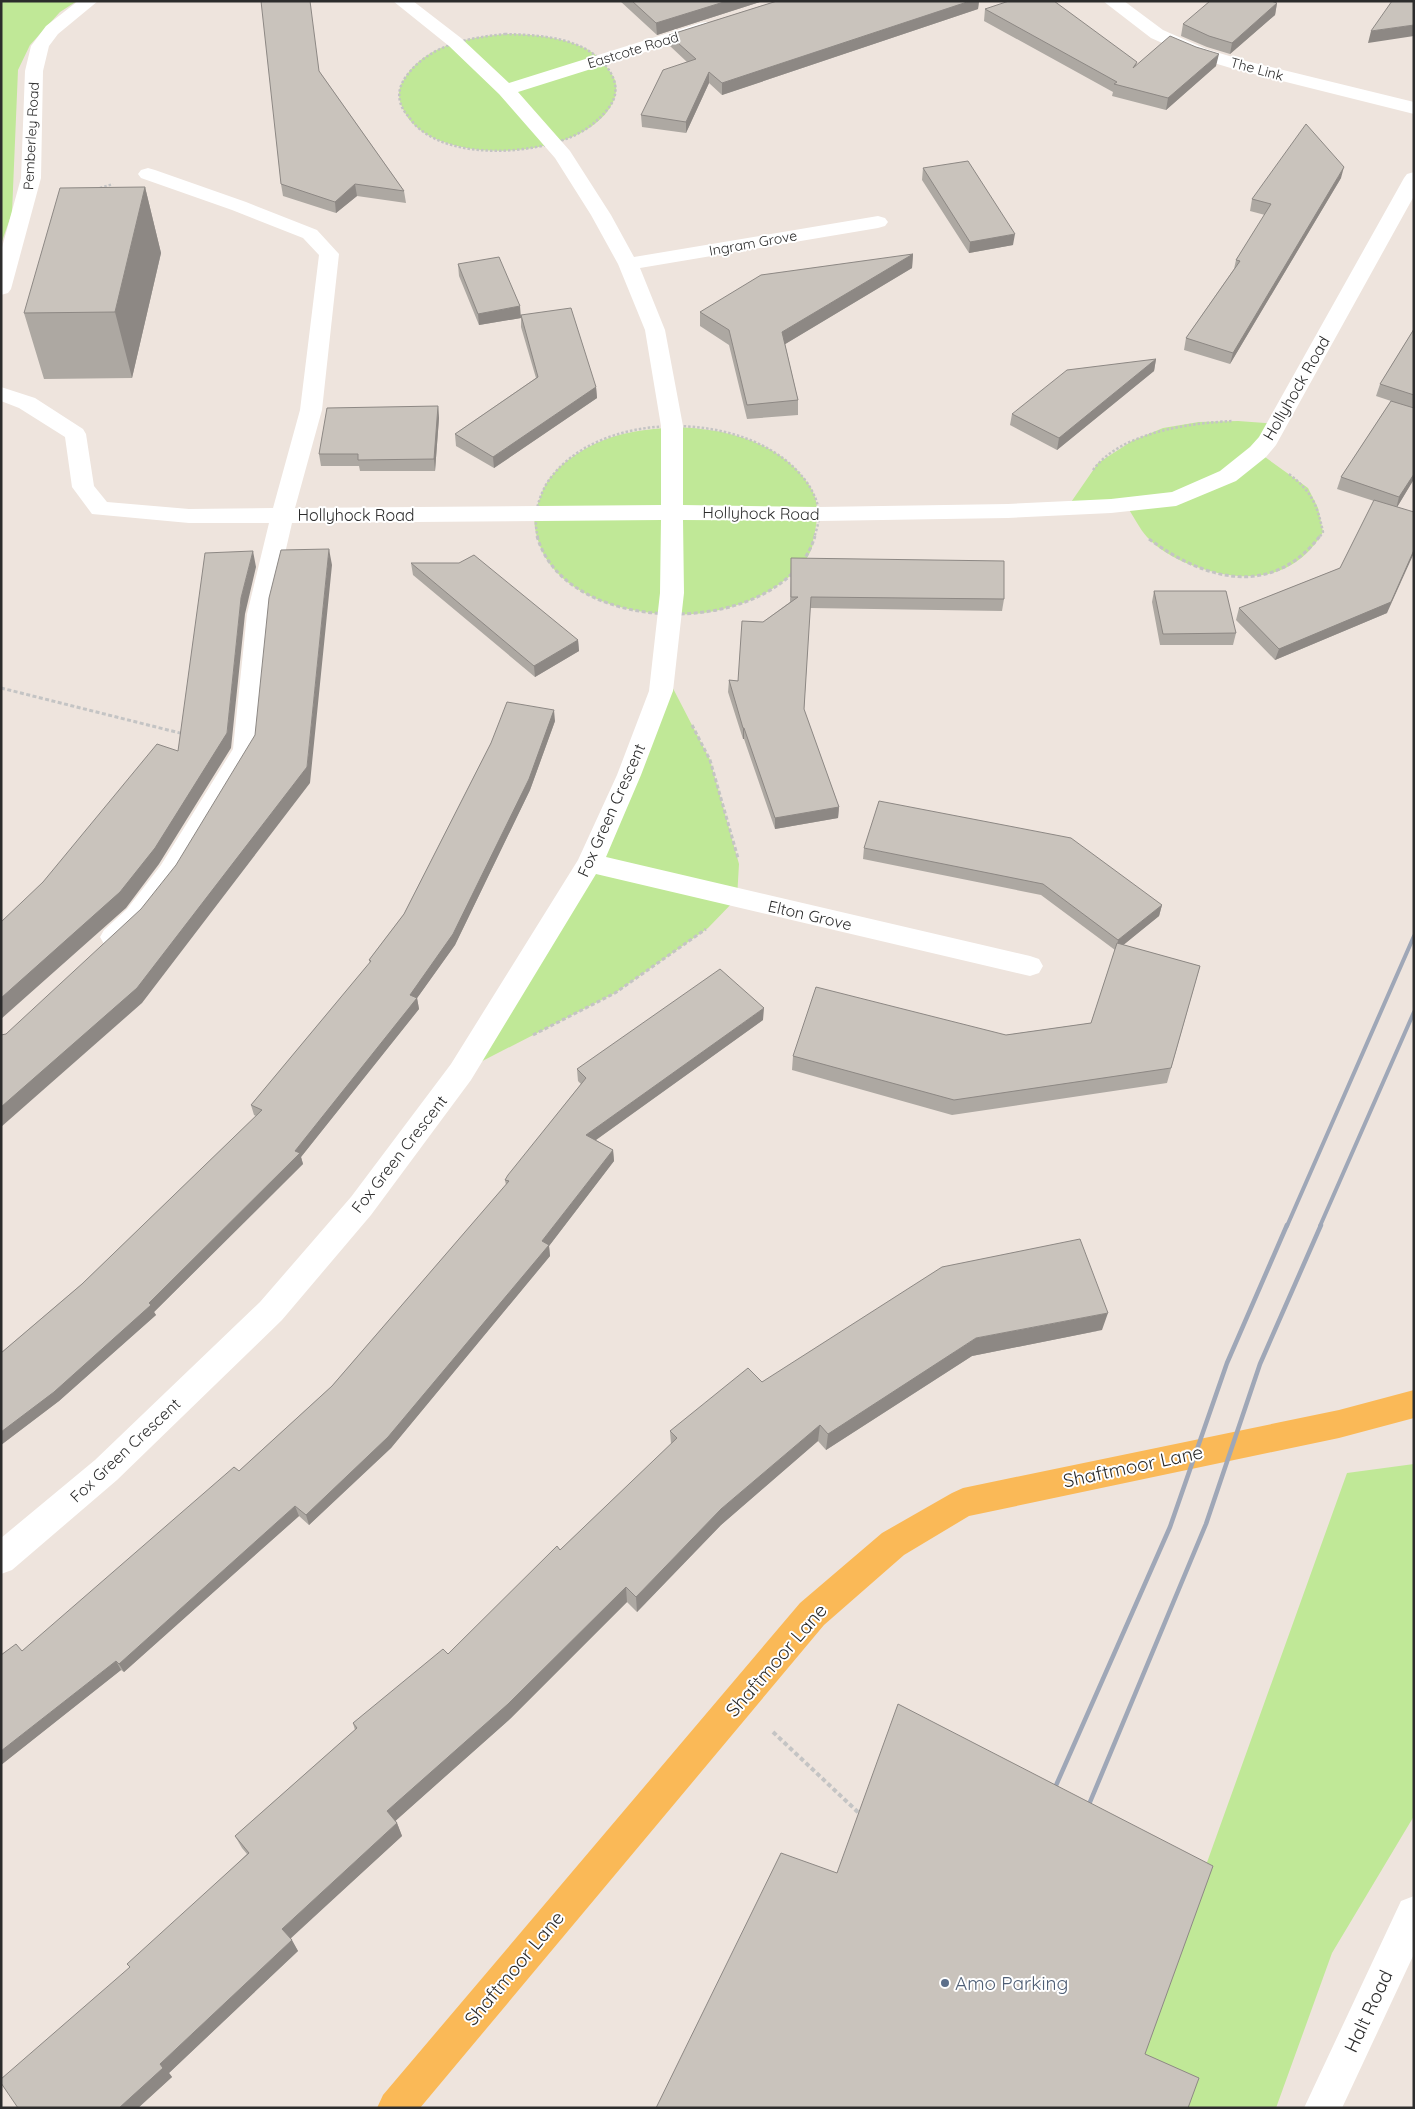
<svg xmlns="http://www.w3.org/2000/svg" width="1415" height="2109" viewBox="0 0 1415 2109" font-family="Quicksand,sans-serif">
<rect width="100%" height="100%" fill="#eee4dd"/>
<path fill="#c0e897" d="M1,1h76l-17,11 -30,33 -12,25 -6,143 -11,31z
M505,34c29,0 83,4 101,32 3,4 6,8 8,12 4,8 2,19 -2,26 -29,57 -177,64 -207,9 -6,-11 -9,-21 -2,-32 19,-35 65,-44 102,-47z
M1238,421l39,3 -19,28 50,36 10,20 5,24c-27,46 -72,52 -120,37 -20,-6 -41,-16 -56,-32 -8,-9 -14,-22 -21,-32l-59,3 31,-45 34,-22 31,-13 36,-6z
M672,427c51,1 107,13 137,58 11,16 9,33 5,51 -1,4 -1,10 -3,14 -5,14 -19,25 -30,33 -19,14 -40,22 -62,27 -56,14 -156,-3 -179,-64 -4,-11 -7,-22 -5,-33 1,-6 4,-12 6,-18 11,-32 52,-54 82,-61 16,-4 33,-5 49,-7z
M663,669l47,91 29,104 -2,34 -29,30 -93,65 -154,79 129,-209z
M1414,1464v352l-82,137 -56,155h-98l-46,-37 215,-598z"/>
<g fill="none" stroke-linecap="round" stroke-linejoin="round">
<path stroke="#c4c4c4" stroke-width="2.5" stroke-dasharray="2.5 2" stroke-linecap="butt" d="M505,34c35,1 78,3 101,32 12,15 13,30 1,44 -10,12 -22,21 -36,27 -40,17 -114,22 -150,-7 -5,-3 -9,-9 -13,-14 -10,-11 -12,-25 -3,-38 23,-33 62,-40 100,-44z
M100,188l13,-4
M1093,470c28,-38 97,-47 140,-49
M1289,474c23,18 28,30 34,58l-4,6
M538,538c-5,-19 -1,-38 9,-55 49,-75 198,-74 254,-8 9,10 18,26 18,40 0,8 -3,16 -5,23"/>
<path stroke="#c4c4c4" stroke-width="3" stroke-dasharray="4 2.5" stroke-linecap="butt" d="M537,536c29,105 248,103 278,0
M1149,539c56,41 122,60 171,-3
M1,688l183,46
M692,725l18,35 28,98
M533,1035l82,-42 91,-64"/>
<path stroke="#c4c4c4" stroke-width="4" stroke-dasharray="4.5 3" stroke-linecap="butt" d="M773,1732l88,83"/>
<path fill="#fff" fill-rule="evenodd" d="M78,1h20l-40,33 -9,12 -6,25 -2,107 -30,111 -3,4 -7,2v-44l20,-73 4,-107 6,-25 15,-20z
M393,1h20l48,37 48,45 191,-60 6,-1 6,1 3,4 -3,4 -194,61 52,59 41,64 23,42 244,-41 7,2 3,4 -3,4 -7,2 -238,40 25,62 18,96v79l136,2 189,-3 103,-5 61,-7 48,-21 30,-24 9,-10 145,-259 3,-4 7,-2v24l-138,249 -10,12 -30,24 -60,25 -65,7 -103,5 -189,3 -136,-1 1,73 -11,98 -32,84 -35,82 424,99 9,3 4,7 -4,7 -9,3 -434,-102 -125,206 -100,135 -89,105 -165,160 -105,90 -11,4v-36l94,-78 165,-158 91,-105 100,-133 127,-204 39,-85 32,-84 11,-98 1,-73 -369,3 -21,91 -14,136 -78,129 -34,44 -23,21 -9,3 -9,-3 -4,-7 4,-7 23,-21 34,-44 72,-116 14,-135 22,-91h-80l-97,-9 -20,-27 -7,-50 -46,-29 -18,-7v-14l34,11 48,31 3,5 8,52 13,16 82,7 84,-1 27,-98 19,-155 -16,-17 -71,-28 -91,-32 -3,-4 3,-4 7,-2 7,2 91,32 71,28 22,24 -17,156 -27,98 366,-3v-79l-16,-96 -27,-66 -27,-49 -36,-57 -56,-64 -50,-48z
M1103,1h21l39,29 43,19 40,12 168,41v12l-180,-45 -40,-12 -43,-19z
M1414,1896v58l-72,154h-38l97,-207z"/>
<path fill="#fab957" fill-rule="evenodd" d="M1414,1390v28l-75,20 -370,78 -65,39 -80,70 -404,483h-43l6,-13 417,-492 82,-70 70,-40 11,-5 376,-78z"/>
<path stroke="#9fa7b7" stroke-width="4" d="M1287,1226l127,-290
M1320,1226l94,-214"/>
<path stroke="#9fa7b7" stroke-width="4.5" d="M1050,1799l120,-272 57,-164 60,-138
M1085,1814l121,-290 54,-160 61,-139"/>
</g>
<path fill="#ada8a2" d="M620,1h143l-106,34z
M777,1h202l-1,8 -256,86 -13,-12 -23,50 -44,-6 -1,-12 46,-53 -17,-16 -1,-11z
M1277,3l-2,12 -45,39 -23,-7 -26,-11 2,-12z
M985,9l152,53 -1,3 80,1 -50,44 -54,-14 1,-4 -129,-71z
M319,71l85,120 2,12 -49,-7 -21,17 -53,-17 -2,-12z
M923,168l90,77 -44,8 -47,-73z
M1341,178l-111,186 -46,-14 2,-12 48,-69 2,-9 29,-45 -15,-4 2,-12z
M145,187l16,66 -29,125 -88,1 -20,-66z
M913,254l-1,14 -127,76 13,56v15l-51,4 -18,-74 -29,-19v-14z
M458,264l63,51 75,72 1,11 -103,70 -38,-22 -1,-12 81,-56 -15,-51v-9l-42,7 -20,-49z
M1414,329v150l-17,28 -10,106 -112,47 -39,-40 3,-12 101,-40 34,-67 -37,-12 4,-12 50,-76 -15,-5 4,-12z
M1156,359l-2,12 -97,79 -47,-25 2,-11z
M438,406l1,12 -4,53h-75l-1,-5h-38l-2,-12z
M791,558l213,41 -2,12 -192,-3 -6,102 35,97 -1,11 -63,11 -31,-90h-1l-15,-47 1,-12 9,1 25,-59 27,-20z
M411,563h48l119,77 1,11 -44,26 -122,-102z
M1154,591l82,42 -3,12h-73l-8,-43z
M555,721l-25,69 -75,155 -38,53 2,11 -118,148 2,7 -149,148 2,3 -97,86 -58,44v-92l81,-69 174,-168 -2,-1 -3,-10 119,-142 -1,-3 35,-46 87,-171z
M864,848l298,57 -3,11 -36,29 77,21 -33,117 -215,32 -160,-45 1,-14 213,-21 85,-12 24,-73 -74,-55 -178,-36z
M763,1020l-167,120 17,10 1,11 -65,85 1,10 -159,192 -82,77 -10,-9 -175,156 -3,-2 -120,95v-110l21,-4 217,-180 93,-85 174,-201 -1,-5 76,-96 -3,-3 -1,-12z
M1102,1330l-130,26 -146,94 -8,-9 -97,84 -84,87 -10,-10 -116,116 -116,103 2,2 5,13 -112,102 8,13 -129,122 3,4 -34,31 -8,-141 117,-113 -5,-6 -7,-12 120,-106 -2,-7 95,-69 112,-104 111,-106 -1,-13 92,-49z"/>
<path fill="#8d8884" d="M727,1h36l-106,34 -1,-12z
M970,1h9l-1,8 -256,86v-12z
M1277,3l-2,12 -45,39 2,-11z
M1414,25v11l-46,7 3,-12z
M1219,54l-3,12 -50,44 2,-12z
M709,72v11l-23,50v-11z
M1344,167l-3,11 -111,186 3,-11z
M355,184l2,12 -21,17 -1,-11z
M145,187l16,66 -29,125 -17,-66z
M1015,234l-2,11 -44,8 1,-11z
M913,254l-1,14 -130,78v-14z
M520,306l1,12 -42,7 -1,-11z
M1156,359l-2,12 -97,79 2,-12z
M596,387l1,11 -103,70 -1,-11z
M438,406l1,12 -4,53 -1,-12z
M1414,474v5l-18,30 3,-12z
M329,549l3,16 -22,218 -168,220 -141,124v-20l306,-340z
M1414,550v3l-27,60 -112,47 4,-11z
M253,551l3,16 -11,47 -14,134 -72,116 -33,44 -125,111v-21l226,-265 14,-135z
M578,640l1,11 -44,26 -1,-11z
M554,710l1,11 -25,69 -75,155 -40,56 2,-3 2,11 -118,148 2,7 -149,148 2,3 -97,86 -58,44v-13l148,-129 146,-152 115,-156z
M743,728h1v11h-1z
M839,807l-1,11 -63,11v-11z
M1162,905l-3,11 -43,35 2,-11z
M764,1008l-1,12 -177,127v-12z
M613,1150l1,11 -65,85 1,10 -159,192 -82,77 -3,-10 236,-274z
M1108,1313l-6,17 -130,26 -146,94 2,-16 148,-96z
M820,1425l-2,16 -97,84 -84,87 -1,-15 85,-88z
M295,1506l4,10 -175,156 -5,-8z
M626,1587l1,15 -116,116 -119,106 -5,-13z
M116,1661l5,9 -120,95v-14z
M397,1823l5,13 -113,104 -7,-11z
M292,1940l6,11 -129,122 3,4 -34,31h-19l41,-44z"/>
<path fill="#c9c3bc" stroke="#8d8884" d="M261,1h49l9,70 85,120 -49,-7 -20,18 -54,-18z
M632,1h95l-71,22z
M777,1h193l-248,82 -13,-11 -23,50 -45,-7 22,-45 33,-11 -27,-24z
M1009,1h45l83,61 -4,6 37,-32 26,11 23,7 -51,44 -54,-14 3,-2 -132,-73z
M1210,1h61l6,2 -45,40 -23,-7 -26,-12z
M1392,1h22v24l-43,6z
M1306,124l38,43 -111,186 -47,-15 54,-77 -4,-1 35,-56 -19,-5z
M968,161l47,73 -45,8 -47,-74z
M145,187l-30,125 -91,1 36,-125z
M913,254l-131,78 16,68 -51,5 -18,-75 -29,-18 61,-37z
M499,257l21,49 -42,8 -20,-50z
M571,308l25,79 -103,70 -38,-23 83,-57 -17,-62z
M1414,329v66l-34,-11z
M1156,359l-97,79 -47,-24 55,-44z
M1391,401l23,7v66l-15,23 -58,-20z
M438,406l-4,53 -76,1v-6h-39l8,-46z
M1374,500l40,12v38l-23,52 -112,47 -40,-41 101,-40z
M329,549l-22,218 -170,221 -136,119v-72l5,-1 135,-125 35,-44 79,-130 14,-137 12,-48z
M253,551l-12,47 -14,135 -72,115 -35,44 -119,106v-76l42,-40 114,-138 21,7 27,-198z
M474,555l104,85 -44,26 -123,-103h48z
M791,558l213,3v38l-193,-2 -7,112 35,98 -64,11 -31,-90h-1l-14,-48 9,1 4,-60 21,1 35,-25h-7z
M1154,591h72l10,42 -73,1z
M507,702l47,8 -25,69 -76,155 -43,61 7,3 -122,153 5,2 -151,150 2,2 -97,87 -53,40v-79l81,-69 180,-174 -11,-5 120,-144 -2,-1 35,-46 87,-171z
M879,801l192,37 91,67 -44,35 -75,-56 -179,-36z
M1117,943l83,23 -29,102 -217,32 -161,-44 23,-69 190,48 85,-12z
M720,969l44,39 -178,127 27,15 -71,91 7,4 -161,192 -82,78 -11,-9 -176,158 -3,-3 -115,90v-96l15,-11 6,7 212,-184 5,4 93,-85 177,-205 -4,-1 3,-5 78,-97 -9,-9z
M1080,1239l28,74 -132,25 -148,96 -8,-9 -99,84 -85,88 -10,-10 -118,117 -121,107 10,12 -115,106 10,11 -132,124 3,4 -44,40h-101l-17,-25v-4l129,-112 -3,-3 122,-111 -14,-17 122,-108 -4,-5 90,-74 5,5 109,-108 3,4 117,-112 -7,-7 78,-63 14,14 180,-115z
M898,1704l315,162 -68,188 54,24 -11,30h-532l125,-255 56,20z"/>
<circle fill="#5c6f8a" stroke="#fff" stroke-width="2" cx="945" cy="1983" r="5"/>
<g text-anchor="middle" stroke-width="4" stroke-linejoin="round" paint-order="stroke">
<g font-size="14" fill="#2c2c2c" stroke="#fff">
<text transform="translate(633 50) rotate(-17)" y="5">Eastcote Road</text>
<text transform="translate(1257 69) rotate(15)" y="5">The Link</text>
<text transform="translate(31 136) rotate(-87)" y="5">Pemberley Road</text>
<text transform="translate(753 243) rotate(-10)" y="5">Ingram Grove</text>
</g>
<g font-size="16" fill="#2c2c2c" stroke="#fff">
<text transform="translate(1296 388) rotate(-60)" y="6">Hollyhock Road</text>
<text transform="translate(761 513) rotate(1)" y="6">Hollyhock Road</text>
<text x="356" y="521">Hollyhock Road</text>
<text transform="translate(611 810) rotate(-66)" y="6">Fox Green Crescent</text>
<text transform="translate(810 915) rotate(13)" y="6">Elton Grove</text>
<text transform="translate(399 1154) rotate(-52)" y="6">Fox Green Crescent</text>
<text transform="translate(125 1450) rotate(-43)" y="6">Fox Green Crescent</text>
</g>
<g font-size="19" fill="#2c2c2c" stroke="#fff">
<text transform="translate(1133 1466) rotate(-12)" y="7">Shaftmoor Lane</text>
<text transform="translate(776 1660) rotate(-49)" y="7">Shaftmoor Lane</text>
<text transform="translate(514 1968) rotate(-50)" y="7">Shaftmoor Lane</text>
<text transform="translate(1368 2011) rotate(-65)" y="7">Halt Road</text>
</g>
<g font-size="19" fill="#4e5e75" stroke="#fff" text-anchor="start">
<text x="955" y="1990">Amo Parking</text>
</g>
</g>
<rect width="1415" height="2109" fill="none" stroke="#2c2c2c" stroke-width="5"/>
</svg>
